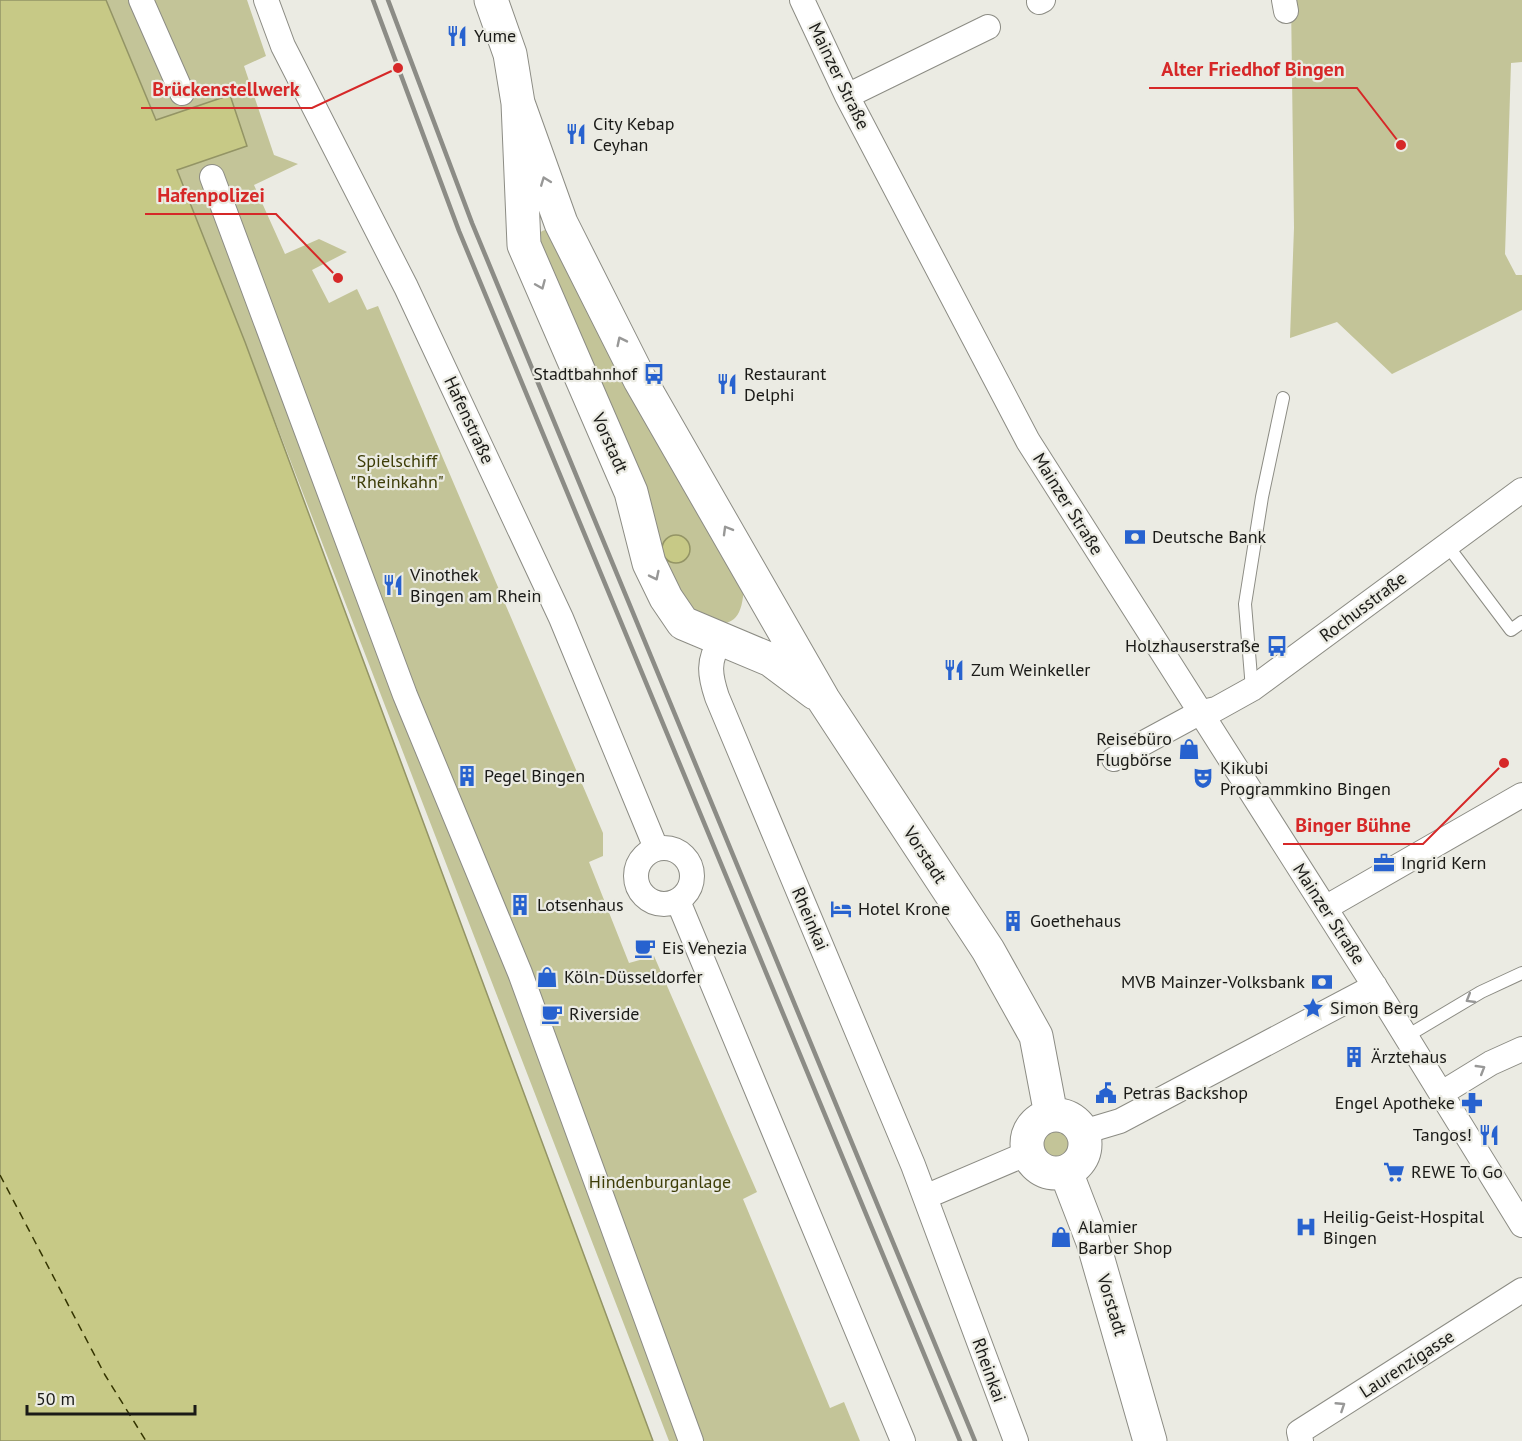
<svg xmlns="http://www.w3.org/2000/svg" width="1522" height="1441" viewBox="0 0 1522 1441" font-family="'PT Sans',sans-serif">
<rect width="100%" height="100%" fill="#ebebe3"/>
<path fill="#c3c498" d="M106,0h141l19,56 -22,10 30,89 24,9 -44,21 31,69 34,-15 28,13 -35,18 17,33 28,-14 10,21 11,-4 225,527v23l-14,6 40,101 25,-7 103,236 -14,7 87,209 14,-6 16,39h-191l-436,-1129 -3,-2 -53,-141z
M1291,0h231v62l-11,1 -6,191 11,21h6v35l-130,64 -55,-52 -47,16 4,-110z
M551,228l193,357c-2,44 -16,40 -54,38l-155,-385 7,-7z
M1039 1142a16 16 0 1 1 32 0a16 16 0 1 1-32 0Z"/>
<path fill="#c7c986" stroke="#939465" stroke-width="1.5" d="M0,0h106l50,120 74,-25 17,51 -70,24 68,172 408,1099h-653z
M662 549a14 14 0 1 1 28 0a14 14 0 1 1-28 0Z"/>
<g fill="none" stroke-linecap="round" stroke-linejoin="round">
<path stroke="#343400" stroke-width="1.5" stroke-dasharray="8 6" stroke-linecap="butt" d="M0,1175l105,200 41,66"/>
<defs>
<path id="lane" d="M1447,545l64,85 11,-8
M1252,689l-7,-85 17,-107 21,-99
M1407,1036l74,-44 41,-19"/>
<path id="street" d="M141,0l41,93
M266,0l17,46 123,241 155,331 95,230
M802,0l45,96 181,345 358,563 136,221
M1284,0l2,11
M1039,2l4,-2
M847,96l141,-69
M212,177l193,518 115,278 171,468
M721,641c-14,19 -11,35 -4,56l196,468 103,276
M1114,759l85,-46 17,-4 36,-20 270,-199
M636 876a28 28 0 1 1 56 0a28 28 0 1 1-56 0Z
M678,901l225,540
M1325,908l197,-113
M1442,1093l49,-30 31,-14
M1083,1132l37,-11 255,-135
M925,1197l103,-44
M1301,1441l-2,-9 223,-142"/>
<path id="secondary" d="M491,0l19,54 8,49 6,142 107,247 18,71 17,35 17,25 88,37 44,33
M518,103l43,120 79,157 183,319 165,251 48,86 15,79
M1027 1144a29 29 0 1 1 58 0a29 29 0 1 1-58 0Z
M1066,1172l27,70 57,199"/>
</defs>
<use href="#lane" stroke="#8c8c84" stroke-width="14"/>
<use href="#street" stroke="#8c8c84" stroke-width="26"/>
<use href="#secondary" stroke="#8c8c84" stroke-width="35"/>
<use href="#lane" stroke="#fff" stroke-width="12"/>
<use href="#street" stroke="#fff" stroke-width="24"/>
<use href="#secondary" stroke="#fff" stroke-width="33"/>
<path stroke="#8c8c86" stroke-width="4.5" d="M373,0l86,231 501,1210
M388,0l84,223 503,1218"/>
</g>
<defs><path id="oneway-chevron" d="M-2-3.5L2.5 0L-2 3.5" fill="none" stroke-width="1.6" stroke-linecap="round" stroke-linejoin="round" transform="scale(1.5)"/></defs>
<g stroke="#989897">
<use href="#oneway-chevron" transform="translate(545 181) rotate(-111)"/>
<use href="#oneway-chevron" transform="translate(541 285) rotate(67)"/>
<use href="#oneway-chevron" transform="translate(621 341) rotate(-116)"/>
<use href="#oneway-chevron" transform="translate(727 530) rotate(-120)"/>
<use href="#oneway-chevron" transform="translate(655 576) rotate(64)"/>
<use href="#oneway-chevron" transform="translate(1470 999) rotate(149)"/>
<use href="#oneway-chevron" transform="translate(1481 1069) rotate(-31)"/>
<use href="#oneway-chevron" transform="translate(1341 1406) rotate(-33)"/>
</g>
<defs>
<symbol id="restaurant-bare" viewBox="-9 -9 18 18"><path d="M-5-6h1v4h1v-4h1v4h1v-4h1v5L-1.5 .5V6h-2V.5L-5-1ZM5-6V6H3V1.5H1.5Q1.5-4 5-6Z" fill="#2762cf" stroke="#ebebe3" stroke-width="2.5" paint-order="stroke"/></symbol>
<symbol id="bus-bare" viewBox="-9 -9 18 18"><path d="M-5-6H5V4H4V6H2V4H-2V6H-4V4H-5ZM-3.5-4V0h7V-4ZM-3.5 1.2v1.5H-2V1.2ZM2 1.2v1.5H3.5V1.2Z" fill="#2762cf" stroke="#ebebe3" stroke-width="2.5" paint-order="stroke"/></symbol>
<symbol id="bank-bare" viewBox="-9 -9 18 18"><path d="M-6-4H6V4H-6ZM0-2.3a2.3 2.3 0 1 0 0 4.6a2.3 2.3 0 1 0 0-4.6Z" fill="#2762cf" stroke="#ebebe3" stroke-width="2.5" paint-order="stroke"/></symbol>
<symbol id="shop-bare" viewBox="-9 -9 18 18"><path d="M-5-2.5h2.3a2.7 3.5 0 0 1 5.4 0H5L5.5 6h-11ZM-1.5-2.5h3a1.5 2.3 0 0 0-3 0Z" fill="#2762cf" stroke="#ebebe3" stroke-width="2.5" paint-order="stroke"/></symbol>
<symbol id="building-bare" viewBox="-9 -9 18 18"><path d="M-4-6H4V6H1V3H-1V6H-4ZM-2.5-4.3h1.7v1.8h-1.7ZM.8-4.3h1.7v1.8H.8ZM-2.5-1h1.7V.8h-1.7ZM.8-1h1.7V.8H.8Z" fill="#2762cf" stroke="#ebebe3" stroke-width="2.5" paint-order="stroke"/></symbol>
<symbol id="theatre-bare" viewBox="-9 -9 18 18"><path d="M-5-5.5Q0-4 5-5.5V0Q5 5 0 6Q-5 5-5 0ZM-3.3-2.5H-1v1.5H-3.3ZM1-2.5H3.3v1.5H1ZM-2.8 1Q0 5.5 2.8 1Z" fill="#2762cf" stroke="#ebebe3" stroke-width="2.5" paint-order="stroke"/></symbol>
<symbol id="office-bare" viewBox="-9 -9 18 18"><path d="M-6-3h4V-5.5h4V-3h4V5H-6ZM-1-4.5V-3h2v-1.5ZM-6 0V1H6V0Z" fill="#2762cf" stroke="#ebebe3" stroke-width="2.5" paint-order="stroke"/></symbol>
<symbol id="hotel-bare" viewBox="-9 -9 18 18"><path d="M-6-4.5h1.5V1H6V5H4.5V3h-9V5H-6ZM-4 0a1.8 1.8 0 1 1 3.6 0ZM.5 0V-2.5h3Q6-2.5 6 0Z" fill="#2762cf" stroke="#ebebe3" stroke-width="2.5" paint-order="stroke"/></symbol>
<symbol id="cafe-bare" viewBox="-9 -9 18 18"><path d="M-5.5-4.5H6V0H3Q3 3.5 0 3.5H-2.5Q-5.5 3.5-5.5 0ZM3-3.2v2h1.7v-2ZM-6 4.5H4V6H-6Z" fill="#2762cf" stroke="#ebebe3" stroke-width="2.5" paint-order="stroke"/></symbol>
<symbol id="sight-bare" viewBox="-9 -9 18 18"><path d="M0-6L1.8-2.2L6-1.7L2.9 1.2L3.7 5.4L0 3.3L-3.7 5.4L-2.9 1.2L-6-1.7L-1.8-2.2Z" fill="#2762cf" stroke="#ebebe3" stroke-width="2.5" paint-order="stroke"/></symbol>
<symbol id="civic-bare" viewBox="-9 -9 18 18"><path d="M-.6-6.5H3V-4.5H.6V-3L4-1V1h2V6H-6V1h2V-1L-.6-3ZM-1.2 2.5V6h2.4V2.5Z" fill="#2762cf" stroke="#ebebe3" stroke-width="2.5" paint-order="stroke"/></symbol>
<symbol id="pharmacy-bare" viewBox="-9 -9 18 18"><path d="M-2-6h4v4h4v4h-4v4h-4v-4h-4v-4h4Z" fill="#2762cf" stroke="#ebebe3" stroke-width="2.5" paint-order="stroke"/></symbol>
<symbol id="supermarket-bare" viewBox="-9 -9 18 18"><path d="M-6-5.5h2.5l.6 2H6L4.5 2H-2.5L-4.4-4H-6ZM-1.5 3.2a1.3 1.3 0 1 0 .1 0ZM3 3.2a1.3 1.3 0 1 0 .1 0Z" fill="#2762cf" stroke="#ebebe3" stroke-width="2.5" paint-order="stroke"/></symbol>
<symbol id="hospital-bare" viewBox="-9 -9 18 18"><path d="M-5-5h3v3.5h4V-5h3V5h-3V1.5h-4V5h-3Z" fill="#2762cf" stroke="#ebebe3" stroke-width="2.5" paint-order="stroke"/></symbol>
</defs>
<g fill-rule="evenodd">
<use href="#restaurant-bare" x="442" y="21" width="30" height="30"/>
<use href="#restaurant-bare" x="561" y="119" width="30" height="30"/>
<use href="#bus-bare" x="639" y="359" width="30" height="30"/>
<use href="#restaurant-bare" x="712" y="369" width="30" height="30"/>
<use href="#bank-bare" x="1120" y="522" width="30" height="30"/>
<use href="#restaurant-bare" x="378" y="570" width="30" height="30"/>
<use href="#bus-bare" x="1262" y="631" width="30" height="30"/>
<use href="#restaurant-bare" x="939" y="655" width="30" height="30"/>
<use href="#shop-bare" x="1174" y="734" width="30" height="30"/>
<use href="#building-bare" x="452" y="761" width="30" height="30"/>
<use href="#theatre-bare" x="1188" y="763" width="30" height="30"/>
<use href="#office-bare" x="1369" y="848" width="30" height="30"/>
<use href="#building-bare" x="505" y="890" width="30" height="30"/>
<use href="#hotel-bare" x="826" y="894" width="30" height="30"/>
<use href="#building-bare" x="998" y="906" width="30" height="30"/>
<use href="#cafe-bare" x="630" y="933" width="30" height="30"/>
<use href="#shop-bare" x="532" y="962" width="30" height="30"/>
<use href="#bank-bare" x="1307" y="967" width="30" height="30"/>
<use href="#sight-bare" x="1298" y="993" width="30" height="30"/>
<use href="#cafe-bare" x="537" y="999" width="30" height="30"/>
<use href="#building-bare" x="1339" y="1042" width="30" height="30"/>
<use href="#civic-bare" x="1091" y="1078" width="30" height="30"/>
<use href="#pharmacy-bare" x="1457" y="1088" width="30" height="30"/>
<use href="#restaurant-bare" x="1474" y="1120" width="30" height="30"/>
<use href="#supermarket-bare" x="1379" y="1157" width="30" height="30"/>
<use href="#hospital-bare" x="1291" y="1212" width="30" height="30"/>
<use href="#shop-bare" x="1046" y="1222" width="30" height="30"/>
</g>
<g text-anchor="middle" stroke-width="4.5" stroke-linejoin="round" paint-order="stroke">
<g font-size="18" fill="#1a1a17" stroke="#ebebe3" text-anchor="start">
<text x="474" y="42">Yume</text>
<text x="593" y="130">City Kebap<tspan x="593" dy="21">Ceyhan</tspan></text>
<text x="637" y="380" text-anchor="end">Stadtbahnhof</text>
<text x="744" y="380">Restaurant<tspan x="744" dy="21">Delphi</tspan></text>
<text x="1152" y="543">Deutsche Bank</text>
<text x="410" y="581">Vinothek<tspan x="410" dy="21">Bingen am Rhein</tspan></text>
<text x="1260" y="652" text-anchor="end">Holzhauserstraße</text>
<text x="971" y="676">Zum Weinkeller</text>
<text x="1172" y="745" text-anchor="end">Reisebüro<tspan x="1172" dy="21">Flugbörse</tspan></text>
<text x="1220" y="774">Kikubi<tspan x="1220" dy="21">Programmkino Bingen</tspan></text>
<text x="484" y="782">Pegel Bingen</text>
<text x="1401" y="869">Ingrid Kern</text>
<text x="537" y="911">Lotsenhaus</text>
<text x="858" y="915">Hotel Krone</text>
<text x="1030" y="927">Goethehaus</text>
<text x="662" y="954">Eis Venezia</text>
<text x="564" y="983">Köln-Düsseldorfer</text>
<text x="1305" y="988" text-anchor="end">MVB Mainzer-Volksbank</text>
<text x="1330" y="1014">Simon Berg</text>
<text x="569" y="1020">Riverside</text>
<text x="1371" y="1063">Ärztehaus</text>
<text x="1123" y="1099">Petras Backshop</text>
<text x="1455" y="1109" text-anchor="end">Engel Apotheke</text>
<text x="1472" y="1141" text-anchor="end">Tangos!</text>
<text x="1411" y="1178">REWE To Go</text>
<text x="1323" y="1223">Heilig-Geist-Hospital<tspan x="1323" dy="21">Bingen</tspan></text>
<text x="1078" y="1233">Alamier<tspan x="1078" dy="21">Barber Shop</tspan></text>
</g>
<g font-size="18" fill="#1a1a17" stroke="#ebebe3">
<text transform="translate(839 76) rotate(64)" y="6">Mainzer Straße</text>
<text transform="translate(469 420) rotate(65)" y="6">Hafenstraße</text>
<text transform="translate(610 443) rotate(66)" y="6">Vorstadt</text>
<text transform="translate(1068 504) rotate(58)" y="6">Mainzer Straße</text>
<text transform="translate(1363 607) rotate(-37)" y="6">Rochusstraße</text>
<text transform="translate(925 855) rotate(57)" y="6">Vorstadt</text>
<text transform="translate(1329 914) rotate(57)" y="6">Mainzer Straße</text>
<text transform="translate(810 919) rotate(67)" y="6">Rheinkai</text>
<text transform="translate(1112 1305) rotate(73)" y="6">Vorstadt</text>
<text transform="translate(1407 1364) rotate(-33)" y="6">Laurenzigasse</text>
<text transform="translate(989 1370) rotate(70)" y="6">Rheinkai</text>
</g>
<g font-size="18" fill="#3d3d07" stroke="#ebebe3">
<text x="397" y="467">Spielschiff<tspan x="397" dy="21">"Rheinkahn"</tspan></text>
<text x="660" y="1188">Hindenburganlage</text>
</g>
</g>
<path fill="none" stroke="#d62828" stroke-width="2" d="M1401 145L1357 88H1149M398 68L312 108H141M338 278L276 214H145M1504 763L1423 844H1283"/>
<g fill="#d62828" stroke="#ebebe3" stroke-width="2">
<circle cx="1401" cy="145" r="6"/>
<circle cx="398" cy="68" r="6"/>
<circle cx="338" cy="278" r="6"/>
<circle cx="1504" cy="763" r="6"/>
</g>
<g font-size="20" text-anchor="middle" font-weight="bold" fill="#d62828" stroke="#ebebe3" stroke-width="4.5" stroke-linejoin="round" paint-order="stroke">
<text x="1253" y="76">Alter Friedhof Bingen</text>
<text x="226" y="96">Brückenstellwerk</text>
<text x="211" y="202">Hafenpolizei</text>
<text x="1353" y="832">Binger Bühne</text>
</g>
<path d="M27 1405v9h168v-9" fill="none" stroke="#1a1a17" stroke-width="3"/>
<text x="36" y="1405" font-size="18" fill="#1a1a17" stroke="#ebebe3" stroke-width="4.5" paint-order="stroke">50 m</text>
</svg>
